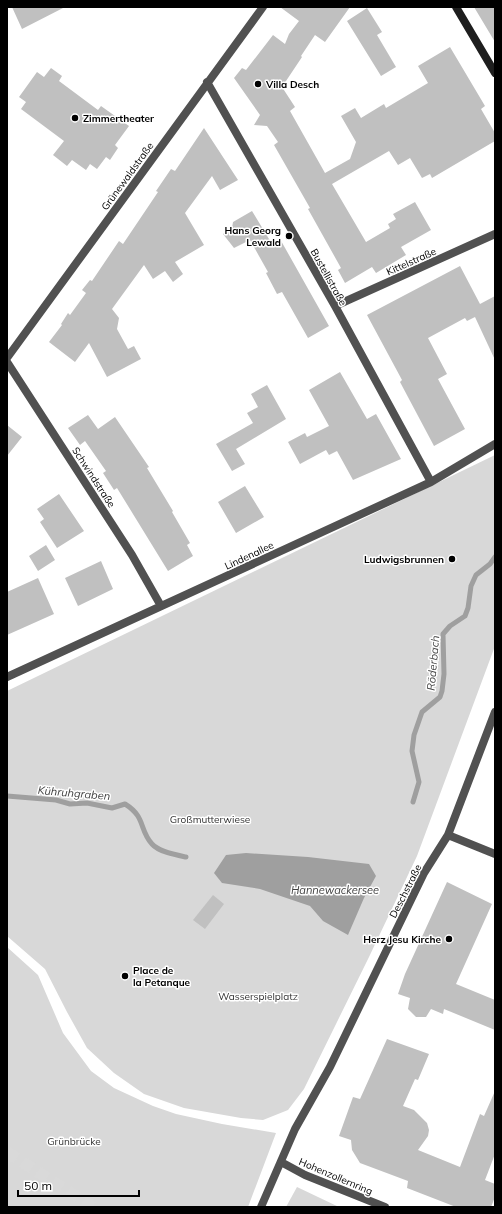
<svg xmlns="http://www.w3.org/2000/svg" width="502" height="1214" viewBox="0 0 502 1214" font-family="Mulish,sans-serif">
<rect width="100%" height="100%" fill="#fff"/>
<path fill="#d8d8d8" d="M495,455v191l-78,210 -48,101 -65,132 -16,21 -25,10 -22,-2 -57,-10 -40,-14 -30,-21 -27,-25 -20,-36 -22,-43 -38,-33v-245z
M7,947l31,28 25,58 28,38 23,17 39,18 23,8 46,10 54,9 -28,74h-241z
M297,1187l42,20h-53z"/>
<path fill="#9f9f9f" d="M246,853l62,4 61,7 7,12 -12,22 -16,37 -25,-14 -13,-15 -50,-17 -38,-6 -8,-10 12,-18z"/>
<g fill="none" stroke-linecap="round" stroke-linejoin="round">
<path stroke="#9f9f9f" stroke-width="5" d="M7,796l49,4 14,4 17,-1 25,5 13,-4c21,13 14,26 27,40 7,8 24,11 34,13
M413,802l6,-20 -7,-31 2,-16 8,-23 18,-15 2,-6 2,-17 -1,-40 7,-8 15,-10 3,-8 3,-22 5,-11 14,-11 5,-7"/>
</g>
<path fill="#c0c0c0" d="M12,7h53l-43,22z
M280,7h70l-25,35 -10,-7 -14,21 1,1 -20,30 13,20 -5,4 35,62 25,-14 6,-17 -15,-26 14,-8 6,10 23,-14 2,4 42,-25 -10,-17 32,-19 35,59 -4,3 14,24v8l-63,37 -2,-4 -8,4 -12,-20 -12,7 -9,-14 -57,33 34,58 24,-14 -2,-4 8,-5 -3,-5 22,-12 16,28 -30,17 5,8 -30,18 -4,-6 -27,16 -7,-13 3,-2 -33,-59 2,-1 -36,-63 4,-3 -11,-16 -13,-1 6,-10 -26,-37 8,-10 4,2 27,-35 12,9 4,-10 10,-13z
M474,7h21v35z
M367,8l15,24 -5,3 19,32 -15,9 -34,-55z
M51,68l11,8 -3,5 39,29 3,-4 28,20 -14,19 3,3 -8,12 -4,-3 -9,12 -7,-5 -4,6 -14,-10 -5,6 -14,-11 11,-14 -43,-32 5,-7 -7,-5 18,-25 7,5z
M204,128l34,52 -18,10 -8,-14 -27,37 19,32 -29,17 8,12 -10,8 -8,-11 -12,8 -9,-14 -32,44 7,9 -2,11 11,20 6,-3 7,13 -34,18 -18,-34 -14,19 -26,-20 13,-17 -1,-1 7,-11 2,2 16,-22 -4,-3 8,-10 2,1 27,-40 4,3 35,-52 -2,-1 15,-22 4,2z
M252,211l20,33 8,-5 49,87 -21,12 -26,-46 -5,2 -11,-21 2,-1 -18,-32 -16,8 -11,-14 9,-6 1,-6z
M460,266l20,38 15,-8v64l-20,-43 -8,4 -2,-3 -37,20 19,36 -9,5 27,50 -31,17 -34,-64 2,-2 -35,-65z
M340,372l27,47 9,-5 25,45 -48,21 -16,-29 -8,4 -3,-5 -26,14 -12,-22 17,-9 2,4 22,-11 -20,-36z
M267,385l19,34 -50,30 9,15 -13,7 -16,-27 37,-21 -6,-10 11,-6 -7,-13z
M88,415l10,14 17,-12 34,50 -2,1 26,43 -1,1 18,31 -3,2 6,11 -25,15 -51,-83 -3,2 -11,-17 3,-2 -21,-30 -5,4 -12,-17z
M7,425l15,12 -15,19z
M245,486l19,31 -28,16 -18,-31z
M59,494l25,37 -27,17 -17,-26 4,-3 -7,-10z
M46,545l9,15 -17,11 -9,-15z
M101,561l12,28 -35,17 -13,-28z
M38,578l16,36 -47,21v-43z
M447,882l45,22 -36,80 39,16v30l-51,-21 -1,5 -12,-5 -5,8h-10l-8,-8 2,-11 -12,-4 7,-20z
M213,895l11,9 -19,25 -12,-9z
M387,1039l42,15 -11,26 -3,-1 -12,27 11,4 13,13 2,7 -1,6 -10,14 42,17 20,-53 4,2 11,-25v63l-10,26 10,4v13l-4,10h-35l-49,-19 1,-7 -48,-18 -8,-13 -1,-10 -12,-4 14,-39 7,2z"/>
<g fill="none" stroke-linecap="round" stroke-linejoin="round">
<path stroke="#d9d9d9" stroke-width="12" stroke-dasharray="12 6" stroke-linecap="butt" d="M7,1152l86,55"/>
<path stroke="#515151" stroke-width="8" d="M207,82l128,224 96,176
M335,306l160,-72
M7,358l256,-351
M7,362l125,193 29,51
M7,677l424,-195 64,-38
M448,835l47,19
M281,1162l24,13 80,32
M261,1207l34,-78 35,-62 94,-194 24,-38 47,-123"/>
<path stroke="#1e1e1e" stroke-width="8" d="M456,7l39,66"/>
</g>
<g fill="#000" stroke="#fff" stroke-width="1.5">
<circle cx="258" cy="84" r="4"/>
<circle cx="75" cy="118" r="4"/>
<circle cx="289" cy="236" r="4"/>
<circle cx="452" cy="559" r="4"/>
<circle cx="449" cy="939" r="4"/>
<circle cx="125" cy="976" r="4"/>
</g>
<g text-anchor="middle" stroke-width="3" stroke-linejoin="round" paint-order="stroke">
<g font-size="10" font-weight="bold" fill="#000" stroke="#fff" text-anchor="start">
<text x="266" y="88">Villa Desch</text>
<text x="83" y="122">Zimmertheater</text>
<text x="281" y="234" text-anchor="end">Hans Georg<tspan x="281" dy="12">Lewald</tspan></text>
<text x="444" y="563" text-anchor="end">Ludwigsbrunnen</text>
<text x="441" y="943" text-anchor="end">Herz Jesu Kirche</text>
<text x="133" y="974">Place de<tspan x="133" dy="12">la Petanque</tspan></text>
</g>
<g font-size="10" fill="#000" stroke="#fff">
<text transform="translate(127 176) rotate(-54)" y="4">Grünewaldstraße</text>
<text transform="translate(411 261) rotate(-24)" y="4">Kittelstraße</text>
<text transform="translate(329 277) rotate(61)" y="4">Bustellistraße</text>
<text transform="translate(94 477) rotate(57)" y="4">Schwindstraße</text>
<text transform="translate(249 555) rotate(-25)" y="4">Lindenallee</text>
<text transform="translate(405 891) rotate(-63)" y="4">Deschstraße</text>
<text transform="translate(336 1176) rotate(23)" y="4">Hohenzollernring</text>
</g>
<g font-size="10" fill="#2f2f2f" stroke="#fff">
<text x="210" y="823">Großmutterwiese</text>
<text x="258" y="1000">Wasserspielplatz</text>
<text x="74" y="1145">Grünbrücke</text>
</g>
<g font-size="11" font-style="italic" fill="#404040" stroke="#fff">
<text transform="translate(433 663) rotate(-85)" y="4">Röderbach</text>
<text transform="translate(74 793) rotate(5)" y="4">Kühruhgraben</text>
<text x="335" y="894">Hannewackersee</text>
</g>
</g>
<rect width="502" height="1214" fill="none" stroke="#000000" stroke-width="16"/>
<path d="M18 1190v6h121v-6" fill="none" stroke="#000000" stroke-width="2"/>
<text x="24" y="1190" font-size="12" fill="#000000" stroke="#ffffff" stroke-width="3" paint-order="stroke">50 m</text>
</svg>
